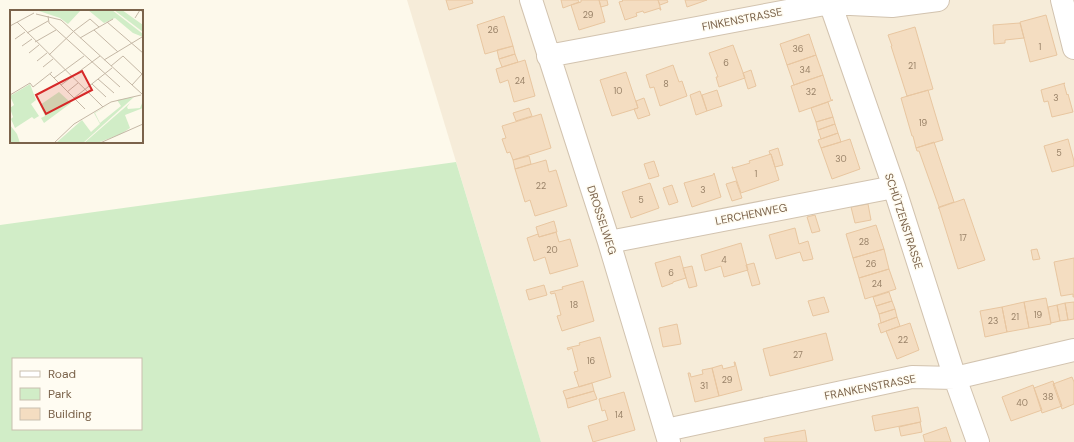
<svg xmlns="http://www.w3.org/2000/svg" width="1074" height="442" viewBox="0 0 1074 442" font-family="'DM Sans',sans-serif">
<rect width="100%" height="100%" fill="#fdf9eb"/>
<path fill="#f6ecd9" d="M407,0h667v442h-533z"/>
<path fill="#d1edc7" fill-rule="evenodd" d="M456,162l85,280h-541v-217zM13,359h128v70h-128z"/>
<path fill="#f4ddc1" stroke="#e8c6a0" d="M446,0h26l1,3 -24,7z
M561,0h17l1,2 -16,6z
M581,0h18l6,22 -26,8 -8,-25 10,-3z
M599,0h8l1,5 -7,2z
M622,0h36l3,10h-1v-2l-16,5 -1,-2 -7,2 1,3 -12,4 -6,-18 4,-1z
M658,0h9l1,2 -8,3z
M685,0h22l-20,7z
M1046,15l11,40 -27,7 -10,-40z
M504,16l9,30 -28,8 -8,-29z
M1020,23l4,15 -19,2v3l-11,1 -1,-19z
M915,27l18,62 -26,7 -16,-50h1l-4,-11z
M809,34l7,21 -29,10 -7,-21z
M733,45l12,33 -26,9 -3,-10h2l-9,-24z
M513,46l2,8 -16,5 -2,-9z
M515,54l3,8 -16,5 -3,-8z
M816,55l7,20 -29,10 -7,-20z
M525,60l10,36 -21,6 -6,-22 -8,3 -4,-14z
M673,65l6,17 3,-1 5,15 -27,10 -6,-19 -4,1 -4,-13z
M751,70l5,16 -8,3 -5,-16z
M626,72l12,36 -26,8 -12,-36z
M823,75l8,25h2l-34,12v-1l-8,-25z
M1065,83l-1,1 3,11 1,-1 5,18 -21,5 -4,-16 -4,1 -3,-12z
M717,90l5,16 -15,5 -5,-16z
M928,90l15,50 -27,8 -3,-12h-1l-11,-38z
M700,91l7,20 -11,4 -6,-20z
M644,98l6,17 -12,4 -4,-10 4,-1 -2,-7z
M828,102l5,15 -17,5 -5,-14z
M529,108l3,8 -16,5 -3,-8z
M541,114l10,34 -38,12 -3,-8 -3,1 -5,-14 4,-1 -4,-12z
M833,117l2,7 -17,6 -2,-8z
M835,124l3,9 -17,6 -3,-9z
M838,133l3,9 -20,6 -3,-8z
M850,139l10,30 -28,10 -11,-31z
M1068,139l6,22v5l-22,6 -8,-26z
M934,142l20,60 -15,5 -20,-56h-2l-1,-3z
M778,148l5,17 -8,2 -4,-13h-1l-1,-3z
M771,154l8,26 -38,13 -9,-26h1v1l17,-5 -1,-2z
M529,156l2,8 -16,5 -2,-9z
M546,160l3,12 7,-2 11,36 -32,10 -5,-16 -5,2 -10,-33z
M654,161l5,15 -10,3 -5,-15z
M714,173l7,24 -29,10 -8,-24 29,-8z
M736,181l6,17 -10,3 -6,-17z
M650,183l9,25 -28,10 -9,-26z
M672,185l6,17 -9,3 -6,-17z
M964,199l21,61 -27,9 -19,-61h-1z
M868,204l3,16 -16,3 -4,-16z
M815,215l5,16 -8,2 -5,-16z
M554,221l3,11 -18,5 -3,-10z
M876,225l8,24 -31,9 -7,-24z
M795,228l4,16 9,-3 5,18 -10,2 -3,-9 -24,7 -7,-24z
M556,232l3,10 11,-3 8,27 -28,8 -5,-17 -11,4 -7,-23 11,-4 1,3z
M741,243l7,27 -24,7 -3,-11 -16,5 -4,-16z
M884,249l5,20 -30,9 -6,-20z
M1037,249l3,10 -7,1 -2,-10z
M680,256l6,22 -13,4v1l-11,4 -7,-24z
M1074,258v39h-1v-3l-12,2 -7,-34z
M754,263l6,21 -8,2 -6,-21z
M692,266l5,20 -8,2 -6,-20z
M889,269l7,20 -31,10 -6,-21z
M583,281l11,40 -32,10 -5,-15 4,-1 -6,-22 -4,1 -1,-2 13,-3 -1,-2z
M544,285l3,10 -18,5 -3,-10z
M889,292l3,9 -16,5 -3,-9z
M824,297l5,15 -16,4 -5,-15z
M1046,298l5,26 -22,4 -5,-26z
M892,301l3,8 -16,5 -3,-8z
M1024,302l5,26 -22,4 -5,-25z
M1074,302v17l-6,1 -3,-17z
M1065,303l3,17 -8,1 -3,-16z
M1057,305l3,16 -9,2 -3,-16z
M1002,307l5,25 -22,5 -5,-26z
M895,309l2,8 -16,6 -2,-9z
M897,317l3,9 -19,7 -3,-9z
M910,323l9,27 -22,9 -11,-28z
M677,324l4,20 -18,3 -4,-19z
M826,333l7,27 -63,16 -7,-27z
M600,337l11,40 -32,10 -5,-15 4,-1 -6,-23 -4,2 -1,-2 13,-3 -1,-2z
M734,362h1l7,28 -23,6 -7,-28 10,-3 1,4 12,-3z
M712,368l7,28 -24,6 -7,-29h2l1,4 12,-3 -1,-4z
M1072,377l2,5v22l-12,5 -9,-25z
M1053,381l9,25 -20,7 -8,-25z
M592,383l2,8 -28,8 -3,-8z
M1033,385l9,25 -31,11 -9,-24z
M594,391l3,8 -29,9 -2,-9z
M624,392l11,38 -42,12 -5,-16 20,-6 -3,-10 -3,1 -3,-12z
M918,407l3,15 -46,9 -3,-15z
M920,422l2,10 -21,4 -2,-9z
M946,427l5,15h-26l-2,-7z
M805,430l2,12h-42l-1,-4z"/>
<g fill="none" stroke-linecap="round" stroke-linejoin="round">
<defs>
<path id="minor" d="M531,0l78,242 60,200
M829,0l65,187 61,191 23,64
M1062,0l12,48
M548,56l282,-53 62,3 46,-6
M609,242l285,-55
M666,430l246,-53 43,1 119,-28"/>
</defs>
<use href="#minor" stroke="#d2c3af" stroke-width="24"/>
<use href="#minor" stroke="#fff" stroke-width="22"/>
</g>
<g text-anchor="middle" stroke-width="3" stroke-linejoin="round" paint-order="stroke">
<g font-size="9" fill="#998268">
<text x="588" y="18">29</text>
<text x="493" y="33">26</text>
<text x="1040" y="50">1</text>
<text x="798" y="52">36</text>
<text x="726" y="66">6</text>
<text x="912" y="69">21</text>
<text x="805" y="73">34</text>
<text x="520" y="84">24</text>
<text x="666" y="87">8</text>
<text x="618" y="94">10</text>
<text x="811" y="95">32</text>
<text x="1056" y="101">3</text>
<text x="923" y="126">19</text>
<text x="1059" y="156">5</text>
<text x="841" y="162">30</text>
<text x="756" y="177">1</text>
<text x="541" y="189">22</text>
<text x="703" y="193">3</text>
<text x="641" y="203">5</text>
<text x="963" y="241">17</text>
<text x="864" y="245">28</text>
<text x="552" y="253">20</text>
<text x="724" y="263">4</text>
<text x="871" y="267">26</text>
<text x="671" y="276">6</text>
<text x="877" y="287">24</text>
<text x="574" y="308">18</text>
<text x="1038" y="318">19</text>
<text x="1015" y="320">21</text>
<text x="993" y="324">23</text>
<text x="903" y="343">22</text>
<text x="798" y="358">27</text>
<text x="591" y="364">16</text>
<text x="727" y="383">29</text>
<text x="704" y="389">31</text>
<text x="1048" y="400">38</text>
<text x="1022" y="406">40</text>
<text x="619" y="418">14</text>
</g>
<g font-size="11" fill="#7b634b" stroke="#fffcf2">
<text transform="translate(742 19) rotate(-11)" y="4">FINKENSTRASSE</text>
<text transform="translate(751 214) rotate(-11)" y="4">LERCHENWEG</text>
<text transform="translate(602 220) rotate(72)" y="4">DROSSELWEG</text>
<text transform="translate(904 221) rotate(72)" y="4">SCHÜTZENSTRASSE</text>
<text transform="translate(870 387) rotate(-11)" y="4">FRANKENSTRASSE</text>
</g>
</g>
<g transform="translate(10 10)">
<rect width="133" height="133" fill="#fdf9eb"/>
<path d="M71,0l-13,14 -8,-6 -21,-7zM78,0h24l31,24v3l-10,-4 -18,-15 -11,5zM104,0h8l21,15v7zM20,74l6,16 -5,4 8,12 -5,3 -2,-2 -17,11 -4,-9 2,-2 -3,-9 4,-3 -4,-9zM49,82l12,11 -27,20 -3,-5 4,-2 -5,-11zM124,87l-51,46h-27l26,-23 9,12 9,-8 -6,-11 15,-8 -14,8 5,10 21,-17 -4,-6zM133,91v7l-18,7 5,13 -9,6 -24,9h-13l46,-40 -3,4 1,2 12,-1zM0,115l7,9 3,9h-10z" fill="#d1edc7"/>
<path fill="none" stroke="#c5b8a6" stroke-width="1" d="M26,4l25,6 81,74M38,6l1,7 71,64M125,8l5,-8 3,2M7,12l86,85M97,12l36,31M0,16l24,-13M84,20l24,22M17,23l21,-12M70,28l33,-19M5,29l10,-7M25,32l21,-12M12,36l10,-7M19,43l10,-8M39,45l25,-24 16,-12 9,8M94,50l38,-23M27,51l10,-8M101,56l12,-10 19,18 -10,11M33,57l10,-8M40,64l35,35M44,68l30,-22M88,69l16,14M82,74l14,13M51,75l39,-29M57,82l11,-9M0,85l20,-12 3,4 19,-15M64,88l38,-30M44,133l20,-19 37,-22 30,-7M90,133l43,-19"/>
<path fill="#d62828" fill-opacity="0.15" stroke="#d62828" stroke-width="2" d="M72,61l10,19 -46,24 -10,-19z"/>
<rect width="133" height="133" fill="none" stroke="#7b634b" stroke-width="2"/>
</g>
<rect x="12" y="358" width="130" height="72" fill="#fffcf2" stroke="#cabfaf"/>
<rect x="20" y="371" width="20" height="6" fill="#ffffff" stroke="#cabfaf"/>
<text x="48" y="378" font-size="12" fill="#7b634b">Road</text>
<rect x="20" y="388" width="20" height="12" fill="#d1edc7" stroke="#cabfaf"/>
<text x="48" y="398" font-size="12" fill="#7b634b">Park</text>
<rect x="20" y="408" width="20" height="12" fill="#f4ddc1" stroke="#cabfaf"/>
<text x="48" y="418" font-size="12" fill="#7b634b">Building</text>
</svg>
